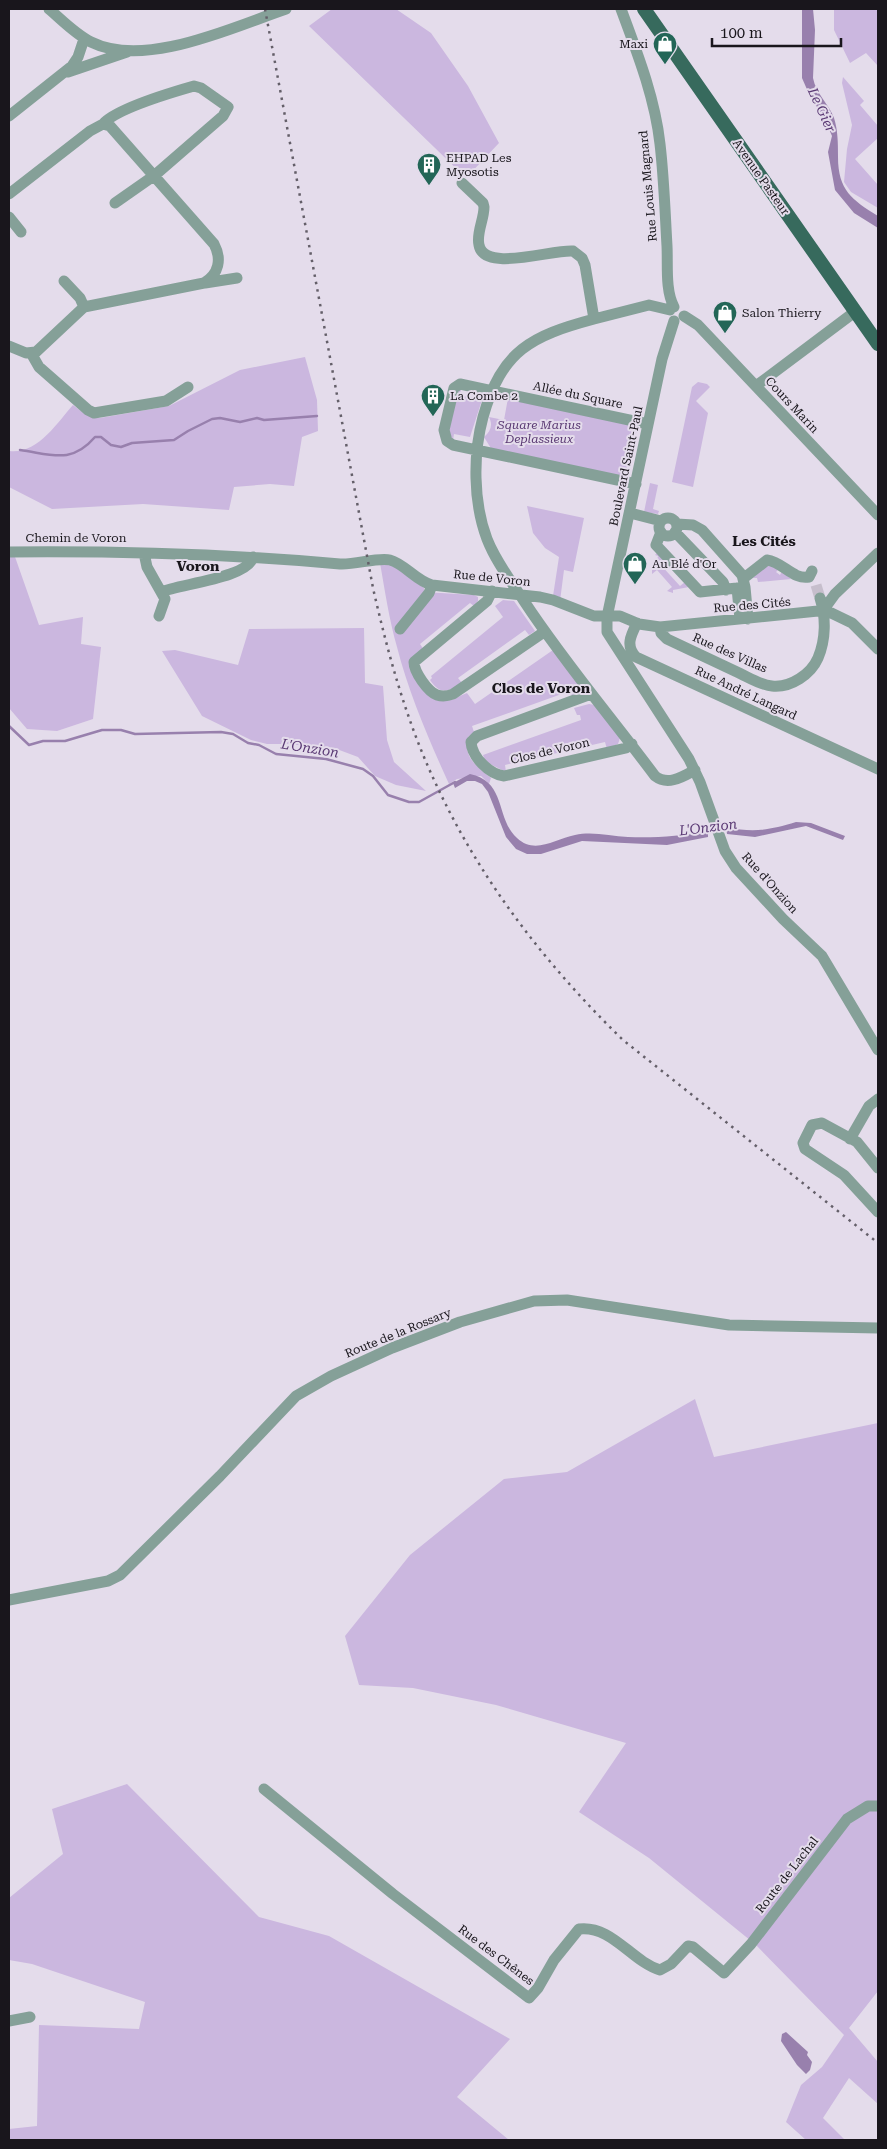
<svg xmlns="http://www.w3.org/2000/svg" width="887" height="2149" viewBox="0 0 887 2149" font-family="'Roboto Serif',serif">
<rect width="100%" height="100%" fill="#e4dceb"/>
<path fill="#cbb7df" d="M332,9h64l35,24 37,53 31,57 -33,35 -157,-152z
M834,9h44v57l-12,-13 -16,10 -16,-33z
M843,77l21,24 -4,4 18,21v12l-23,21 23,26v23l-27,-16 -7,-10 3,-33 5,-24 -10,-42z
M305,357l12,43 1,31 -16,6 -8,49 -24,-2 -36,3 -5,23 -86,-6 -91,5 -43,-22v-36c28,4 48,-28 64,-46 9,7 16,13 27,13l69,-12 71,-36z
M698,382l9,2 3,3 -14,14 12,12 -15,74 -21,-5 20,-95z
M461,388l-1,7 22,5 -12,37 -16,-3 -1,6 -6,-11 9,-38z
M508,398l125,27 5,6c-10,11 -17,27 -9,41l-6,5 -131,-27 -8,-13c7,-6 9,-12 5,-20l15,3z
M650,483l8,2 -5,24 6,2 -1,3 -14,-2z
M527,506l57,12 -11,54 -9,-2 -4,31 -7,-5 6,-39 -14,-9 -12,-15z
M657,553l6,5 -4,5 21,23 5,-4 4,5 -16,3v3l-6,-2 5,-4 -15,-17 -5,4v-6h3l3,-12 -3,-1z
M9,554h5l25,71 44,-8 -2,27 20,3 -8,72 -36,12 -30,-2 -18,-21z
M380,563l11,1 33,24v4l50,3 4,2v4l-4,5 -4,-3 -50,41 4,6 -14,13 38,38 19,-8 8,11 78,-54 28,38 -1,5 -8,4 -2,-6 -98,35 2,6 -6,5c-5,21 9,29 23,41l-2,6 -8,-8 -24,3 -8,5c-20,-44 -40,-90 -52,-137 -8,-28 -12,-56 -17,-84z
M768,564l11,5 -3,3 4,3 2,-4 9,8 -33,3 -1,-4h-4z
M503,600l11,1 21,30 -6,4 -4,-5 -67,48 4,5c-14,9 -22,12 -32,-3l2,-2 -1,-2 72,-59 -8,-11z
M364,628l1,55 18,3 4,54 7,22 32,29 -30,-6 -21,-9 -17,-19 -24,-9 -48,-4h-19l-16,-4 -49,-24 -40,-65 13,-1 63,15 11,-36z
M589,704l6,1 25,33 -2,6 -11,5 -2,-7 -100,23 1,7 -20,-10 -3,-7 98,-35 -1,-5h-3l-3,-7z
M695,1399l19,58 164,-34v568l-29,37 29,34v42l-29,-26 -26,40 22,22h-39l-20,-18 15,-37 21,-18 22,-32 -88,-90 -107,-87 -70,-46 47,-69 -130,-38 -83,-17 -54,-3 -14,-49 65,-81 94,-76 63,-7z
M127,1784l132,133 70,19 181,103 -53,58 52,43h-500v-11l28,-3 2,-101 100,4 6,-27 -113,-38 -23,-4v-62l54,-44 -11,-45z"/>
<path fill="#9880ad" d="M802,9h11l2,21 -2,48c3,16 16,26 21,40 4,13 4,25 4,39 0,33 14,43 40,59v12l-24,-15 -19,-23 -7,-38 4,-16 -7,-16 -16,-26 -7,-16z
M470,774c37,8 25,44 47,64 18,17 38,1 58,-3 17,-4 35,1 53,2 28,1 52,-1 80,-5v5l-41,8 -85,-4 -41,13h-14l-11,-5 -10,-12 -18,-45 -6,-8 -7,-3h-8l-12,7 -2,-5z
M796,822l15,1 34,13 -2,4 -37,-14 -51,11 -28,-3 -1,-7c28,6 43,3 70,-5z
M786,2032l22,20 -1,3 5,7 -2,8 -4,4 -9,-9 -16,-24 1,-7z"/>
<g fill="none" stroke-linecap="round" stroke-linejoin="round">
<path stroke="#9880ad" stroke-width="2.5" d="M20,450c31,4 51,15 75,-13h6l10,8 10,2 11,-4 42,-3 14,-9 24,-12 8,-1 20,4 17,-4 7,2 53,-4
M9,726l20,19 14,-4h22l37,-11h19l14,4 86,-2 12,2 15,9 11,2 17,9 50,5 37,10 10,7 15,19 21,7h10l36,-20"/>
<path stroke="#c6becc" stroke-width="11" stroke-dasharray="11 5.5" stroke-linecap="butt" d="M816,585l4,13"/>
<path stroke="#85a098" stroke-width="11" d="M49,9c13,11 26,25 42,33 54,27 142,-15 195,-33
M621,9c16,43 34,89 39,135 4,34 5,68 7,102 1,19 -2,44 7,61
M68,72l59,-20
M9,116l63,-50 6,-9 6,-18
M103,124c13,-15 70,-32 91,-38l7,2 27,19 -5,9 -68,59 -40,28
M462,183l21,20 1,4c0,13 -8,26 -5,38 5,28 74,4 94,6l9,7 3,7 9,54 55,-14 21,5
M9,194l81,-63 13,-7 7,2 104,118c8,15 5,30 -10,39l-120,24 -48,45 -10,1 -17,-7
M9,217l12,15
M64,281l16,17 4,9
M205,283l32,-5
M684,316l14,9 180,190
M594,319c-63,17 -92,31 -111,98 -10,37 -10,85 4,122 9,23 24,42 37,62 40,61 87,116 131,175 13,10 27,1 40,-6
M674,321l-12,38 -55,258v15l82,127 11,23 25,69 11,17 47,51 39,37 56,94
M31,353l8,14 49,43 6,3 72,-12 22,-14
M756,386l100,-75
M636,484l-183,-39 -6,-4 -3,-11 10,-42 6,-4 188,40
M630,513l31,8
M659 527a9 9 0 1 1 18 0a9 9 0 1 1-18 0Z
M677,524l16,1 9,5 40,45 3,12 -8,1 3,31
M661,532l-5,13 44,47 37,-4
M675,532l48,50 3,8
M9,552c110,-1 221,2 331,12 15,1 38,-7 50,-4 15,4 26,21 42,25l108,12 13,3 41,16h26l19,8 21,3 158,-16 9,-6 8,-11 43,-41
M144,553l3,14 18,32 -6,17
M744,578l23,-18c16,2 26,20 42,17l3,-6
M745,587l3,32
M492,591l-5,10 -73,61c0,10 14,30 23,33 6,2 11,1 16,-1l91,-62
M161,592c18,-8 88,-14 92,-35
M823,609l29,14 26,26
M637,623c-6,12 -12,23 -1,34l242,112
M660,627l1,6 6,6c23,11 47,22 70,33 11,5 23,13 35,14 19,2 39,-12 46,-28 8,-19 8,-41 2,-60
M400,629l29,-36 3,-8
M591,694l-114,42 -6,6c1,15 18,32 33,34l122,-28 6,-4
M850,1139l19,-33 9,-7
M878,1168l-21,-26 -35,-19 -10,2 -9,18 2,6 39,26 34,37
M9,1600l99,-19 12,-6 100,-99 76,-80 35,-20 61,-28 68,-26 74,-21 33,-1 162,25 149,3
M264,1789l129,105 136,104 9,-10 16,-28 25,-31c33,-4 52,32 81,41l11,-6 17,-18 5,1 31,26 27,-29 96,-125 21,-13h10
M9,2021l21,-4"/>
<path stroke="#376a5d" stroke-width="14" d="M644,9l234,335"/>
<path stroke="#645f69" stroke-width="2.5" stroke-dasharray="2.5 5" stroke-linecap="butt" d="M265,9l108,579c15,66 33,132 62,194 45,98 111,183 188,258l255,203"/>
</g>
<defs>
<symbol id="shop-pin" viewBox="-11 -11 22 30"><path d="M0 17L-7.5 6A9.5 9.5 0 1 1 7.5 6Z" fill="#236657" stroke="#e4dceb"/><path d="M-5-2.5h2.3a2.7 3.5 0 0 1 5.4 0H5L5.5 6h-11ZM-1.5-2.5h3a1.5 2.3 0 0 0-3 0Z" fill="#fff"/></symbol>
<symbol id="building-pin" viewBox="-11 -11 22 30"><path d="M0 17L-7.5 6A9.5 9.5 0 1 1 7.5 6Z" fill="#236657" stroke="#e4dceb"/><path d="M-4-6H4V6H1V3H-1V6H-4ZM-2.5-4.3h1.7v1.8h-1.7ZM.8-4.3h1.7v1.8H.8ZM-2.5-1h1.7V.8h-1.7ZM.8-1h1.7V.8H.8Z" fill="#fff"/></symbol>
</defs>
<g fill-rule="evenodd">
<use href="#shop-pin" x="651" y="30" width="28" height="38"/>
<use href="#building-pin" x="415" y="151" width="28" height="38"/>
<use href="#shop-pin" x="711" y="299" width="28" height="38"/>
<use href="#building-pin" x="419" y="382" width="28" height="38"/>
<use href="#shop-pin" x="621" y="550" width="28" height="38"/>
</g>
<g text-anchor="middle" stroke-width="4" stroke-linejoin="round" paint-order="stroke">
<g font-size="12" fill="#19161c" stroke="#e4dceb" text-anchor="start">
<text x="648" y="48" text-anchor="end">Maxi</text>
<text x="446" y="162">EHPAD Les<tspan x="446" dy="14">Myosotis</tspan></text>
<text x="742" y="317">Salon Thierry</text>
<text x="450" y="400">La Combe 2</text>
<text x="652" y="568">Au Blé d'Or</text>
</g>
<g font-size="12" fill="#19161c" stroke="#e4dceb">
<text transform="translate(761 177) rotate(55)" y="4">Avenue Pasteur</text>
<text transform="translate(648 186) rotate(-95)" y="4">Rue Louis Magnard</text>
<text transform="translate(578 395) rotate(12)" y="4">Allée du Square</text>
<text transform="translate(792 405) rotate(47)" y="4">Cours Marin</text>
<text transform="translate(626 466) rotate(-78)" y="4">Boulevard Saint-Paul</text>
<text x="76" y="542">Chemin de Voron</text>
<text transform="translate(492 578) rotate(6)" y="4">Rue de Voron</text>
<text transform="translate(752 605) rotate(-5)" y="4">Rue des Cités</text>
<text transform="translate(730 653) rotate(24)" y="4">Rue des Villas</text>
<text transform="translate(746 693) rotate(25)" y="4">Rue André Langard</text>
<text transform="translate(550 751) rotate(-13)" y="4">Clos de Voron</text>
<text transform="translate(770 883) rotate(48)" y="4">Rue d'Onzion</text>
<text transform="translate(398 1333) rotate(-22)" y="4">Route de la Rossary</text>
<text transform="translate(787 1875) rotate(-52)" y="4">Route de Lachal</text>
<text transform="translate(496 1955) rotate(37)" y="4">Rue des Chênes</text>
</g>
<g font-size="12" font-style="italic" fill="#593872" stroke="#e4dceb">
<text x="539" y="429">Square Marius<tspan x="539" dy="14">Deplassieux</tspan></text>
</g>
<g font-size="14" font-style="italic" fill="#593873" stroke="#e4dceb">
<text transform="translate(822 110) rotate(65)" y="5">Le Gier</text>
<text transform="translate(310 748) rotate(9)" y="5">L'Onzion</text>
<text transform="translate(708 827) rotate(-7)" y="5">L'Onzion</text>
</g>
<g font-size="14" font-weight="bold" fill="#19161c" stroke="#e4dceb">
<text x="764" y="546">Les Cités</text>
<text x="198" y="571">Voron</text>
<text x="541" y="693">Clos de Voron</text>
</g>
</g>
<rect width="887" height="2149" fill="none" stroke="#19161c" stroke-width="20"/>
<path d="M712 38v8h129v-8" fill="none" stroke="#19161c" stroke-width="2.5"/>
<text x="720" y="38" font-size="15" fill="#19161c" stroke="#e4dceb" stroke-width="4" paint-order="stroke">100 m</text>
</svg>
